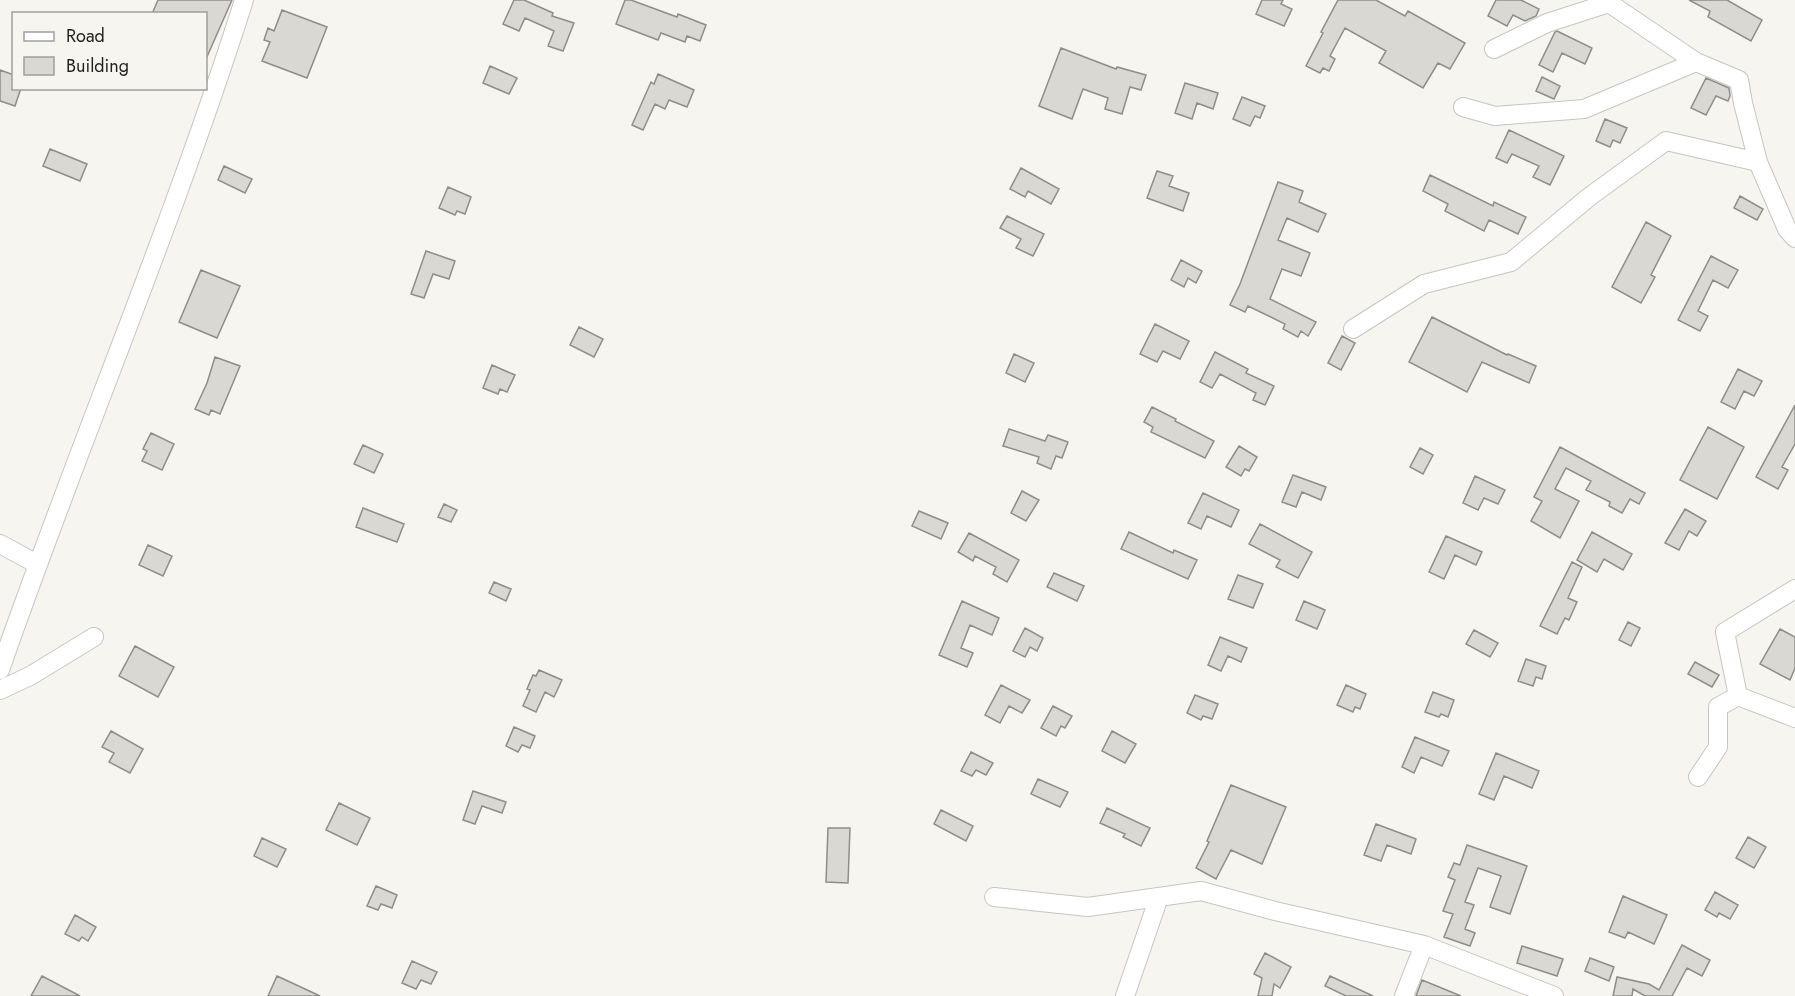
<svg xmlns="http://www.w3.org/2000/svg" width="1795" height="996" viewBox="0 0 1795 996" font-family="Jost,sans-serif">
<rect width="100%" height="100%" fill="#f7f5f0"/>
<path fill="#dad8d3" stroke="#8e8d88" stroke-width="1.5" d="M158,0h74l-26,59v-45h-54z
M514,0h10l29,13 -1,3 22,7 -11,28 -15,-5 6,-15 -29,-13 -6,13 -16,-7z
M625,0h6l46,17 1,-3 28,11 -6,16 -13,-5 -2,6 -24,-9 -3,7 -42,-16z
M1262,0h21l-2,4 11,5 -8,17 -28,-12z
M1338,0h38l29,16 3,-5 57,32 -15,26 -12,-6 -15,25 -44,-25 7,-12 -41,-23 -15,28 5,3 -6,12 -6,-3 -3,5 -14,-7 17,-33 -2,-1z
M1496,0h25l18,9 -3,7 -11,5 -12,-6 -6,11 -19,-10z
M1689,0h38l35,20 -11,21 -43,-24 2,-6z
M282,10l45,17 -20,51 -45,-17 8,-19 -6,-2 4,-12 6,3z
M1557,31l35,17 -7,16 -23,-11 -9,19 -14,-7 16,-33z
M1061,48l55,21 1,-2 29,8 -5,15 -11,-3 -8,27 -17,-5 3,-11 -25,-9 -11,30 -33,-13z
M490,66l27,12 -8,16 -26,-11z
M0,70l14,5v13h7l-6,18 -15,-5z
M658,74l36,16 -7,17 -18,-7 -4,9 -10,-5 -12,26 -11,-5 19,-43 3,2z
M1542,77l18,9 -6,13 -18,-8z
M1706,78l23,10 1,8 -2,5 -12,-5 -10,19 -15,-7z
M1185,83l33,10 -5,16 -16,-6 -5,16 -17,-6z
M1242,97l23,9 -5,12 -5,-2 -5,10 -17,-7z
M1605,119l22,9 -7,15 -7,-3 -3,7 -14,-6z
M1509,130l55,26 -14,29 -17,-8 6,-11 -27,-12 -5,9 -11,-5z
M50,149l37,15 -7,17 -37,-15z
M224,166l28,13 -7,14 -27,-13z
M1021,168l38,21 -8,15 -23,-13 -3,6 -15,-8z
M1157,171l16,5 -4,10 20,7 -6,18 -36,-13z
M1430,175l63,31 1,-4 32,15 -8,17 -29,-14 -5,11 -39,-20 3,-7 -25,-13z
M1278,182l25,9 -4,11 27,12 -8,18 -31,-14 -9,22 32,13 -9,23 -19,-7 -12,30 46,23 -8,14 -7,-5 -3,6 -15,-8 2,-5 -37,-18 -3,6 -15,-7 10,-21z
M448,187l23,10 -6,17 -8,-3 -2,4 -16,-7z
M1740,196l23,13 -6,11 -23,-12z
M1007,216l37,18 -11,22 -17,-8 5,-9 -21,-11z
M1646,222l25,14 -20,39 4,2 -14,26 -29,-16z
M426,251l29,10 -6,18 -16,-5 -9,24 -13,-4z
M1711,256l27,14 -10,18 -15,-8 -15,31 10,5 -8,15 -22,-11z
M1181,260l21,11 -6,12 -8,-5 -4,9 -13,-7z
M201,270l39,16 -23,52 -38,-16z
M1432,317l75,38 1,-1 28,12 -7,17 -47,-21 -15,30 -58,-30z
M1155,324l34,17 -9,18 -17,-8 -6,11 -17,-8z
M579,327l24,12 -9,18 -24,-12z
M1342,336l13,7 -14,27 -13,-7z
M1215,352l33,17 -2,4 28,13 -9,19 -12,-5 3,-7 -36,-19 -8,14 -12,-6z
M1014,354l20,9 -9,19 -19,-9z
M215,357l25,9 -20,48 -9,-4 -2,5 -14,-6 12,-26z
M492,365l23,10 -8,17 -7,-3 -2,5 -15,-6z
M1738,369l24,12 -8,15 -10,-5 -9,18 -14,-7z
M1795,405v39l-13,23 6,3 -10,19 -22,-12z
M1152,407l24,12 -1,2 39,20 -9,17 -54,-26 2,-5 -9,-5z
M1708,427l36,20 -27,52 -37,-19z
M1009,429l36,12 3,-6 20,7 -6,16 -6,-2 -5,13 -14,-6 2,-6 -36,-11z
M151,433l23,11 -12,26 -20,-9 5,-10 -4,-2z
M363,445l20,9 -9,19 -20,-9z
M1239,446l18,11 -8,14 -4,-2 -4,7 -15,-9z
M1560,447l85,46 -6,11 -9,-5 -8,14 -13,-7 1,-4 -24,-12 5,-9 -25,-13 -11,21 24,12 -19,37 -29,-17 11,-20 -8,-4z
M1420,448l13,7 -10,19 -13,-7z
M1293,475l33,12 -5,13 -19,-8 -6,15 -14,-5z
M1475,476l30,14 -7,14 -14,-6 -6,12 -15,-7z
M1022,491l17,9 -13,21 -15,-8z
M1203,493l36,17 -8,17 -24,-11 -6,13 -13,-6z
M444,504l13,6 -6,12 -13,-5z
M363,508l41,16 -7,18 -41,-15z
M1685,509l21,12 -9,15 -8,-5 -10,19 -14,-7z
M919,511l29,12 -7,16 -29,-13z
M1260,524l52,28 -14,26 -22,-11 4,-7 -31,-16z
M1129,532l44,21 1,-3 23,10 -9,19 -67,-30z
M1592,532l40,22 -9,16 -19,-11 -7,13 -20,-12z
M969,533l50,27 -12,22 -14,-8 3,-7 -21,-11 -2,5 -15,-9z
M1446,536l36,16 -6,13 -21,-10 -11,24 -15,-7z
M148,545l24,11 -9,20 -24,-11z
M1572,562l10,5 -14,31 9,4 -8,18 -4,-2 -8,16 -17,-8z
M1054,573l30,13 -7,15 -30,-14z
M1238,575l25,9 -10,24 -25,-9z
M494,582l17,7 -5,12 -17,-8z
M962,601l37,17 -7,17 -22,-10 -9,23 12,5 -6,14 -28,-12z
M1304,601l21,9 -8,19 -21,-9z
M1628,622l12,6 -9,18 -12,-6z
M1025,628l18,10 -6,13 -7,-4 -5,10 -12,-6z
M1780,629l15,8v31l-5,12 -30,-16z
M1474,630l24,13 -8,14 -24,-13z
M1220,637l27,11 -6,14 -13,-6 -7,15 -13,-6z
M135,646l39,21 -16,30 -39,-21z
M1526,659l20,7 -4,13 -6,-2 -3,9 -15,-5z
M1695,662l24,13 -7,12 -24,-13z
M539,670l23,10 -8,17 -9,-5 -9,20 -13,-6 7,-16 -3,-1 6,-14 3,1z
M1001,685l29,15 -8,13 -13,-7 -9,17 -15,-8z
M1346,685l20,9 -6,15 -5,-2 -2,5 -16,-7z
M1433,692l21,8 -6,17 -7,-3 -2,3 -14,-5z
M1195,695l23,9 -6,15 -9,-3 -2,4 -14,-7z
M1053,706l19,10 -7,12 -4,-2 -5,10 -15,-8z
M514,727l21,9 -5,12 -8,-3 -4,7 -12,-6z
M111,731l32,18 -13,24 -21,-11 5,-9 -12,-6z
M1112,731l24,13 -11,19 -23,-12z
M1415,737l34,14 -7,15 -21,-9 -7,16 -12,-6z
M971,752l22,11 -7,12 -10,-5 -4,6 -11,-5z
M1496,753l43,18 -7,17 -28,-12 -10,24 -15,-6z
M1038,779l30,13 -8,15 -29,-13z
M1231,785l55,22 -24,57 -31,-14 -15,29 -20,-11 13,-26 -2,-1z
M473,791l33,11 -4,11 -20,-7 -7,18 -12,-4z
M339,803l31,15 -13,27 -31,-15z
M1107,808l43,20 -9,18 -18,-9 2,-3 -25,-11z
M941,810l32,16 -7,15 -32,-17z
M1376,824l40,15 -5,15 -24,-9 -6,16 -17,-6z
M828,828h22l-2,55 -22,-1z
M1748,837l18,10 -12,21 -18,-10z
M262,838l24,11 -9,18 -23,-11z
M1467,845l60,21 -17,48 -20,-7 11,-31 -23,-8 -13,34 9,3 -9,24 10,4 -5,13 -26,-9 9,-23 -10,-3 12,-31 -7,-3 6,-14 6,2z
M376,886l21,9 -5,13 -11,-4 -3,6 -11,-4z
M1715,892l23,13 -8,14 -11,-6 -2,4 -12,-7z
M1623,896l44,19 -13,29 -26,-12 -3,6 -16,-6z
M75,915l21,12 -8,14 -6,-4 -3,4 -14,-7z
M1682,945l28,15 -8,16 -15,-8 -15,28h-27l-12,-7 -1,7h-19l4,-19 32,7 10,6z
M1522,946l41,13 -6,17 -40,-13z
M1265,953l26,14 -11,21 -6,-4 -2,12h-14l4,-18 -8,-4z
M1590,958l24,9 -5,14 -24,-10z
M412,961l25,11 -6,12 -10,-4 -5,9 -14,-6z
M42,976l38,20h-49z
M277,976l43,20h-52z
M1330,976l43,20h-27l-21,-10z
M1422,980l39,16h-45z"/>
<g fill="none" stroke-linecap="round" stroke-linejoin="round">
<defs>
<path id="street" d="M1494,49l53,-26 62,-20 87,59 43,18 4,23 15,59
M1463,107l32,9 89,-7 112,-47
M1353,329l71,-45 87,-22 78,-65 77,-56 92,21 29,67 8,9
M0,544l37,20
M0,670c78,-224 172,-443 244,-670
M0,690l30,-14 64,-39
M1738,696l-13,-64 70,-43
M1698,777l20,-30v-40l20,-11 57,22
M994,897l94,10 113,-16 74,20 149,34 130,51
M1125,996l34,-99
M1404,996l20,-51"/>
</defs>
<use href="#street" stroke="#c6c5c0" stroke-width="20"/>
<use href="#street" stroke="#fff" stroke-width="18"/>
</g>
<rect x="12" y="12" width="195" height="78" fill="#f7f5f0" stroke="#a19f9c" stroke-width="1.5"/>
<rect x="24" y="32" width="30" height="9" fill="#ffffff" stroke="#a19f9c" stroke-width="1.5"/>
<text x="66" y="42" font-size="18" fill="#201f1d">Road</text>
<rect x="24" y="57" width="30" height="18" fill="#dad8d3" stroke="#a19f9c" stroke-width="1.5"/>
<text x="66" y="72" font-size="18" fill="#201f1d">Building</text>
</svg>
